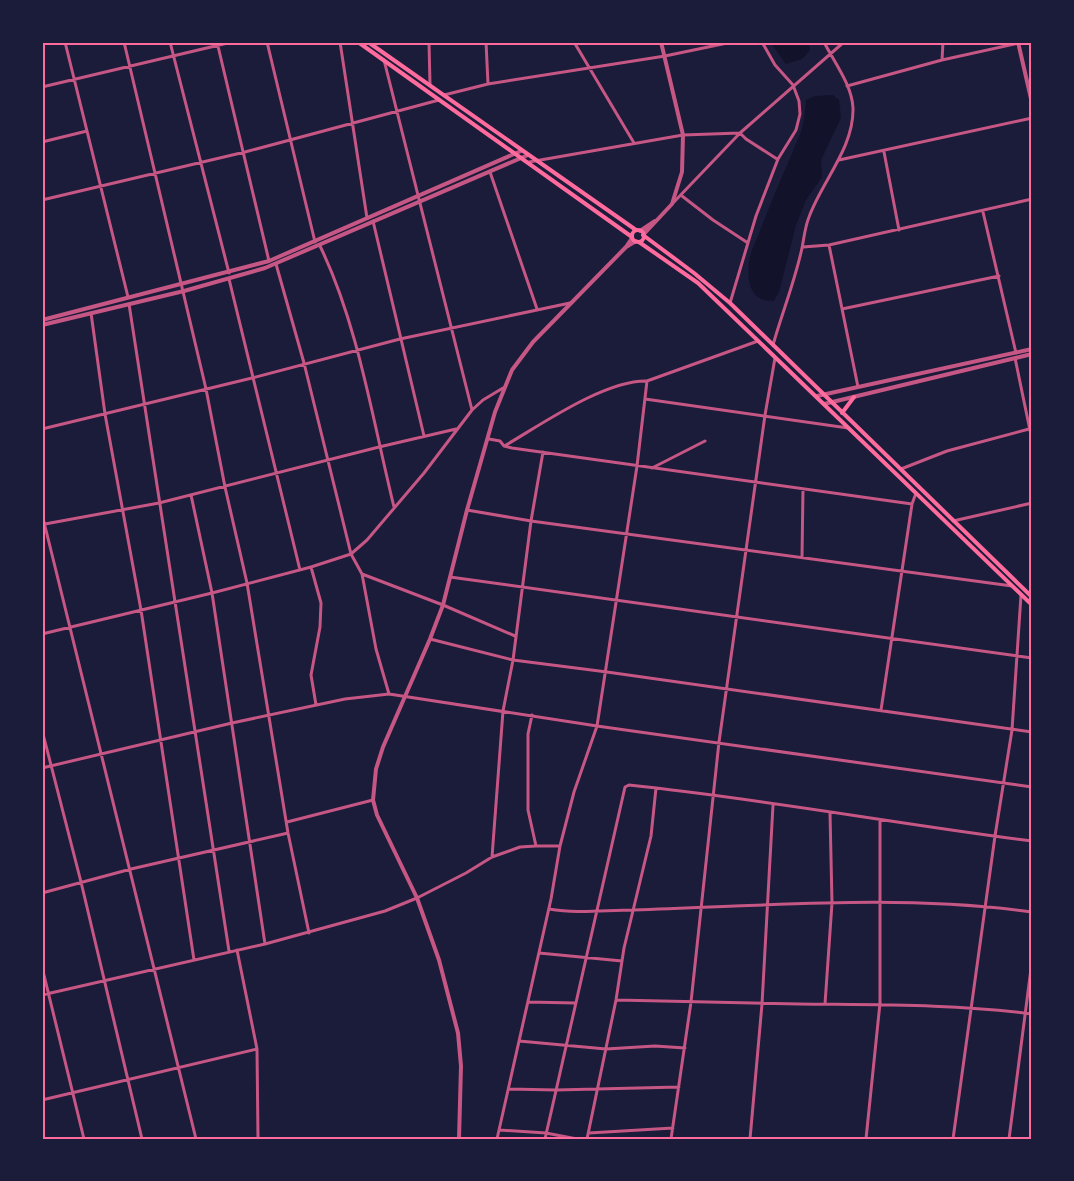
<svg xmlns="http://www.w3.org/2000/svg" width="1074" height="1181" viewBox="0 0 1074 1181" font-family="'Alegreya Sans',sans-serif">
<rect width="100%" height="100%" fill="#1b1b3a"/>
<path fill="#12122b" d="M770,42h38l2,8 -8,9 -16,5z
M833,95l6,5 2,18 -20,42 1,17 -16,23 -10,25 -17,67 -5,9c-24,1 -27,-19 -25,-39 1,-10 7,-21 11,-31 12,-32 26,-63 39,-94 5,-12 6,-24 7,-37l9,-4z"/>
<g fill="none" stroke-linecap="round" stroke-linejoin="round">
<path stroke="#c65784" stroke-width="3" d="M65,42l63,255
M124,42l82,347 19,98 22,96 41,250 21,100
M170,42l59,231
M217,42l52,219
M267,42l48,200
M340,42l27,176
M429,42l1,43
M486,42l2,42
M574,42l60,101
M384,60l88,350
M942,60l1,-18
M847,86l95,-26 82,-18
M42,87l190,-45
M444,95l44,-11 177,-28 67,-14
M42,142l45,-11
M884,152l15,78
M839,160l193,-42
M529,162l154,-27 57,-2 6,6 31,20
M490,172l47,137
M682,196l31,24 35,23
M42,200l203,-48 194,-52
M673,203l67,-70 104,-91
M983,212l33,141
M373,221l51,215
M829,245l29,142
M320,246c38,78 53,176 74,261
M803,247l26,-2 203,-46
M276,264l28,99 47,191 11,20 14,75 13,45
M229,279l71,291
M730,303l26,-87 22,-57 18,-29 4,-16 -1,-13 -6,-16 -18,-20 -13,-23
M129,304l100,647
M842,309l157,-33
M91,313l14,101 36,196 53,350
M773,345c9,-32 22,-64 29,-97 2,-10 3,-21 7,-31 13,-36 45,-69 44,-109 -1,-23 -19,-46 -29,-66
M1015,358l17,82
M645,399l203,29
M42,429l210,-51 148,-39 170,-36
M489,439l11,2 4,5 8,2 400,56
M506,445c36,-21 99,-65 141,-64l111,-40
M652,468l53,-27
M901,469l46,-18 82,-22
M191,495l21,98 53,351
M467,510l64,11 481,65
M42,514l154,625
M953,521l79,-18
M45,524l114,-21 220,-56 77,-18
M802,557l1,-68
M311,567l10,36 -1,24 -9,48 5,30
M362,574l81,31 72,31
M450,577l582,81
M42,634l170,-41 99,-26 40,-13 16,-14 57,-67 48,-63 11,-10 20,-12
M430,639l83,21 94,12 425,60
M881,710l31,-206 4,-11
M532,715l-4,19v76l8,36
M42,730l39,152 61,257
M42,768l190,-45 113,-24 44,-5 208,32 435,61
M287,822l86,-22
M492,857l11,-146 10,-51 18,-139 12,-69
M42,893l89,-24 157,-36
M549,909c29,5 56,1 85,1 132,-4 266,-16 398,2
M237,950l20,99 1,90
M539,953l83,8
M42,967l42,172
M42,995l223,-51 120,-33 32,-13 49,-25 26,-16 28,-10 16,-1h24
M616,1000c61,1 122,3 183,4 78,1 156,0 233,10
M528,1002l47,1
M825,1004l7,-101 -2,-90
M519,1041l87,8 49,-3 30,2
M509,1089l47,1 123,-3
M42,1100l215,-51
M499,1130l47,3 31,6
M589,1133l84,-5
M497,1139l54,-240 9,-53 14,-54 23,-66 40,-260 10,-85
M545,1139l80,-352 4,-2c135,14 269,39 403,56
M587,1139l29,-139 8,-52 27,-112 5,-48
M671,1139l20,-137 28,-260 46,-327 10,-57
M750,1139l12,-135 11,-199
M866,1139l14,-136v-183
M953,1139l42,-303 17,-106 9,-135
M1009,1139l23,-178"/>
<path stroke="#c65784" stroke-width="4" d="M1018,42l14,61
M640,231l15,-10
M643,235l29,-31 10,-32 1,-37 -22,-93
M626,247l10,-6
M42,320l227,-59 252,-110
M42,325l142,-34 81,-23 263,-113
M817,396l215,-47
M824,404l208,-50
M459,1139l2,-73 -3,-33 -19,-73 -22,-62 -40,-83 -4,-15 3,-31 7,-22 47,-108 13,-34 24,-95 28,-98 17,-42 21,-28 93,-95 6,-9"/>
<path stroke="#ff6b9d" stroke-width="4" d="M358,42l274,195
M368,42l268,188
M632 236a6 6 0 1 1 12 0a6 6 0 1 1-12 0Z
M643,235l51,38 36,30 302,294
M639,242l59,41 25,24 309,298
M842,413l12,-16"/>
</g>
<rect width="1074" height="1181" fill="none" stroke="#1b1b3a" stroke-width="87"/>
<rect x="44" y="44" width="986" height="1094" fill="none" stroke="#ff6b9d" stroke-width="2"/>
</svg>
